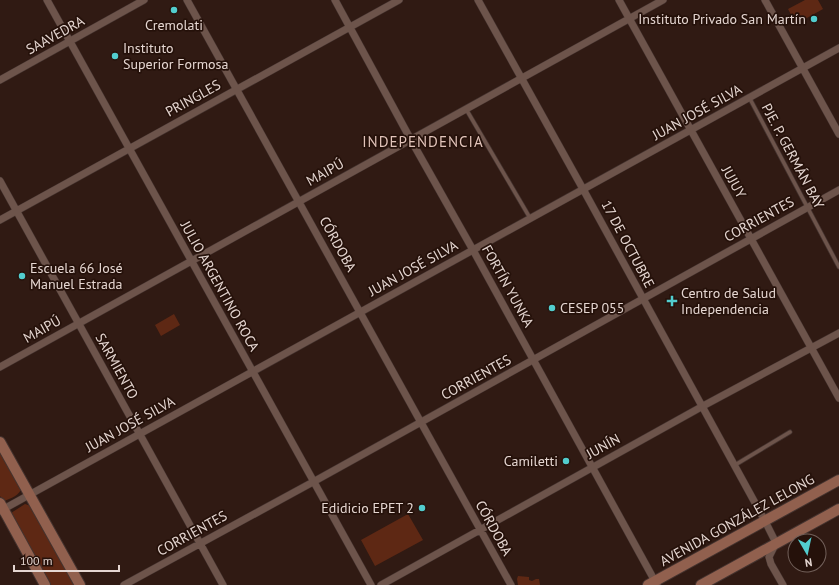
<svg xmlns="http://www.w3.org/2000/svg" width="839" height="585" viewBox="0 0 839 585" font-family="'PT Sans',sans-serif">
<rect width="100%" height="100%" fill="#301a13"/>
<path fill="#5e2814" d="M805,0h13l5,9 -27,15 -8,-15z
M174,314l6,11 -19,11 -6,-11z
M0,447l22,40c-2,8 -11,12 -19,14l-3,-5z
M25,504l6,2 44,79h-27l-37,-72z
M408,514l15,26 -48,26 -14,-26z
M518,576l11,1v3l3,1 4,-2h3l1,6h-22l-1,-6z"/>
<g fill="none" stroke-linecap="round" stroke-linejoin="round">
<defs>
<path id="service" d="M749,97l90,170
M466,109l64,109
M735,465l55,-33"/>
<path id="minor" d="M47,0l324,585
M187,0l324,585
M335,0l76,140 62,110 184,335
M478,0l105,189 182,332 11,22 -7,14 2,7 12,21
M619,0l220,398
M765,0l74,134
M0,80l144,-80
M0,181l223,404
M0,220l399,-220
M0,367l663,-367
M0,511l839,-463
M124,585l189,-103 526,-292
M381,585l322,-179 136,-73"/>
<path id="secondary" d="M0,442l80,143
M0,503l45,82
M648,585l191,-105
M701,585l138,-76"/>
</defs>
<use href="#service" stroke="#44332f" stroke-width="5"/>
<use href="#minor" stroke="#44332f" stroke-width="8"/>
<use href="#secondary" stroke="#44332f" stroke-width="12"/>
<use href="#service" stroke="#6d544b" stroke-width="3.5"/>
<use href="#minor" stroke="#6d544b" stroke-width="7"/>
<use href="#secondary" stroke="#91604e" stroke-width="10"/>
</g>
<g fill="#52cdce" stroke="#25110a" stroke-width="1.5">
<circle cx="174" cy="10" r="4"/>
<circle cx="814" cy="19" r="4"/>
<circle cx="115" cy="56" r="4"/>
<circle cx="22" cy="276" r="4"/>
<path d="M670 295h4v4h4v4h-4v4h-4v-4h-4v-4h4z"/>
<circle cx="552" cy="308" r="4"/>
<circle cx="566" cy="461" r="4"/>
<circle cx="422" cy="508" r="4"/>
</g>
<g text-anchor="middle" stroke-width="3.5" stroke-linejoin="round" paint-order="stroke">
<g font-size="14" fill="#e5d6d1" stroke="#25110a" text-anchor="start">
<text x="806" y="24" text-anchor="end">Instituto Privado San Martín</text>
<text x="174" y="30" text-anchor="middle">Cremolati</text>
<text x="123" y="53">Instituto<tspan x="123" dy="16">Superior Formosa</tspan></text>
<text x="30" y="273">Escuela 66 José<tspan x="30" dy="16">Manuel Estrada</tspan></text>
<text x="681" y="298">Centro de Salud<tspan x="681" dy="16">Independencia</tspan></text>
<text x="560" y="313">CESEP 055</text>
<text x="558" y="466" text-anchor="end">Camiletti</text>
<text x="414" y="513" text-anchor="end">Edidicio EPET 2</text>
</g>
<g font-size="14" fill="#e5d6d1" stroke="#25110a">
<text transform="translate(55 35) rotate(-29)" y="5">SAAVEDRA</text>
<text transform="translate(193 98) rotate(-29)" y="5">PRINGLES</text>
<text transform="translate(697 112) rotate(-29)" y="5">JUAN JOSÉ SILVA</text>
<text transform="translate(793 156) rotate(62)" y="5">PJE. P. GERMÁN BAY</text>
<text transform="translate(325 172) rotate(-29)" y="5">MAIPÚ</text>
<text transform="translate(734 182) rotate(61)" y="5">JUJUY</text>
<text transform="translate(759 219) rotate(-29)" y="5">CORRIENTES</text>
<text transform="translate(338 244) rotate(61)" y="5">CÓRDOBA</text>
<text transform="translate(628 244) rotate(62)" y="5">17 DE OCTUBRE</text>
<text transform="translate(413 268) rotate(-29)" y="5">JUAN JOSÉ SILVA</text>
<text transform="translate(220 286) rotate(61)" y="5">JULIO ARGENTINO ROCA</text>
<text transform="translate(508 286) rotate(61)" y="5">FORTÍN YUNKA</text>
<text transform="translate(42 329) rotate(-29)" y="5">MAIPÚ</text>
<text transform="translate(117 366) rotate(61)" y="5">SARMIENTO</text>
<text transform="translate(476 377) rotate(-29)" y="5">CORRIENTES</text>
<text transform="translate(130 424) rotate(-29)" y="5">JUAN JOSÉ SILVA</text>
<text transform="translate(603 446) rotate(-29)" y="5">JUNÍN</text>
<text transform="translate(737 520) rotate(-29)" y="5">AVENIDA GONZÁLEZ LELONG</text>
<text transform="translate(494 528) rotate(61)" y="5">CÓRDOBA</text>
<text transform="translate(192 533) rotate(-29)" y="5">CORRIENTES</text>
</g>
<g font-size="15" letter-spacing="1" fill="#e2c4ba" stroke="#25110a">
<text x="423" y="147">INDEPENDENCIA</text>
</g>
</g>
<g transform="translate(807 553) rotate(171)"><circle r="19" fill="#25110a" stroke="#72605a"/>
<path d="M0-3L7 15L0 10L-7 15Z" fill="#52cdce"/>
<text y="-6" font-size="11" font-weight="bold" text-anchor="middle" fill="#e5d6d1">N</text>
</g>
<path d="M14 565v6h105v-6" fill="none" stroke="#e5d6d1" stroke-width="2"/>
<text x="20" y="565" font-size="12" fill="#e5d6d1" stroke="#25110a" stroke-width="3" paint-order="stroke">100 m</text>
</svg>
